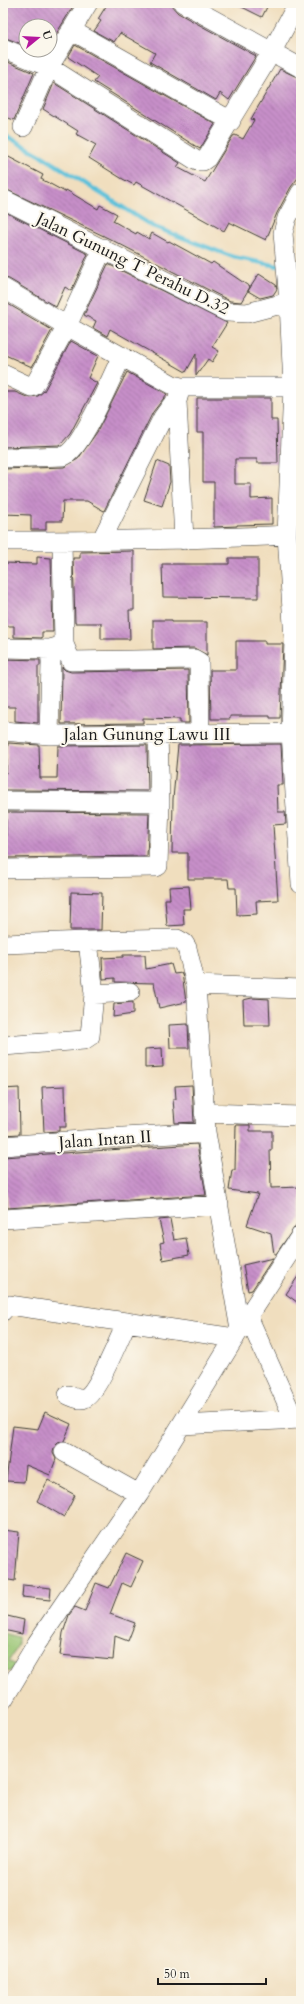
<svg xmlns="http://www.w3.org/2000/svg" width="304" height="2004" viewBox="0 0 304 2004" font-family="Cardo,serif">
<defs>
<pattern id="grass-tufts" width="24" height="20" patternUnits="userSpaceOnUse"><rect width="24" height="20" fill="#97c471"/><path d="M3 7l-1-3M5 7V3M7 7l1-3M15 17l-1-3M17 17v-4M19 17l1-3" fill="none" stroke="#82a861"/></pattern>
<pattern id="building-back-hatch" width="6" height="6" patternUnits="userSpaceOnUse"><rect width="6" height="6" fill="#c78fc9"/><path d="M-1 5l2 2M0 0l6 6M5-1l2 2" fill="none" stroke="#a174a2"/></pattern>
</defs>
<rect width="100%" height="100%" fill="#fbf7ec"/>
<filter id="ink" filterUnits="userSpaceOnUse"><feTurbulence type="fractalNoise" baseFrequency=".025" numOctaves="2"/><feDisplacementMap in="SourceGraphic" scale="8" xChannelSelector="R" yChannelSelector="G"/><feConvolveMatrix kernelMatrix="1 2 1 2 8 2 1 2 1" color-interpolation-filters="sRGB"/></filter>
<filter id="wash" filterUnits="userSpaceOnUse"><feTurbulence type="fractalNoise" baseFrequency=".012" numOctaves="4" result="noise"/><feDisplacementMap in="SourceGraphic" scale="16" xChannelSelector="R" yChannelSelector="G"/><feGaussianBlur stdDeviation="0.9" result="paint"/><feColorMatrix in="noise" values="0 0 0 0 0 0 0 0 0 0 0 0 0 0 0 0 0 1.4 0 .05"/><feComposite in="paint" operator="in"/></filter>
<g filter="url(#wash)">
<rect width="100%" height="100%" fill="#f0debe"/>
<path fill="url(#grass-tufts)" stroke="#5a7046" d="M3,1633l15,4v8l-9,16 8,5 -8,6 -6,-3z"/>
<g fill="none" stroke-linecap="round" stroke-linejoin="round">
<path stroke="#5bc0d9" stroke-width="4.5" d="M3,134l39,22 110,70 81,31 45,9 4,-1
M290,264h11"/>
</g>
<g id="blocks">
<path fill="url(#building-back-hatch)" d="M3,3h72l-25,41v-18h-24v9l-4,9 -19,-7z
M108,3h61l9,10 78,43 -27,44 -9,-7 -4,7 -66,-38 5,-9 -35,-20 -6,9 -20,-11 7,-10 -3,-2z
M234,3h35l-7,14z
M75,45l140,79 -15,25 -106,-67 4,-5 -30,-20z
M3,60l31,13 -20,47 -11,-4z
M280,69l21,10v95l-10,13 -14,26 -11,27 -37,-18 -5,9 -88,-49 -2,3 -13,-7 -32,-20 7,-13 -20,-11 2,-3 -35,-22 11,-26 126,80 -3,4 28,15 28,-46 2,-1 8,4 11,-19 -3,-1z
M3,154l40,21 -2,4 24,13 1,-2 32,19 2,-4 17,9 -4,7 23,13 1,-2 12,7 3,-6 16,9 1,-1 42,23 2,-2 37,25 -9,15 -11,-1 -122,-63 -105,-50z
M3,211l85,43 -17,37 -6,-4 -9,20 -47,-28 -6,-2z
M108,264l119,59 -15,24 7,4 -7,11 -4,-3 -12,17v-22l-10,18 -76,-43 -3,7 -14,-8 3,-7 -12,-6z
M259,274l17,11 1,4 -4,6 -13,3 -12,-7z
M3,301l49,29 -20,37 -29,-13z
M71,341l27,15 -10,22 9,5 -27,51 -10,11 -57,2v-55h12l12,5 11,-1 6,-5z
M127,372l40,22 -14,18 -49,99 -17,-10h-24l-1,20h-16v9h-15v-15l-28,-1v-45l61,-2 14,-8 19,-27z
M197,398h74v22h6l1,43h-21v-4h-22v25h16v15l21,-1v26l-35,1v1l-23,1v-45h-11v-50h-6z
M157,461l12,5 1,16 -8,24 -18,-6z
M134,551v59h-5l1,29h-29v-16h-26l-2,-65h7v-6z
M37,557l14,1 2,74h-11v6l-28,-1v-11h-11v-63l34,1z
M229,558h29v40l-95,-1 -1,-33h67z
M153,620h19v2h35v33l-13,-7 -41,1z
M236,641h29v3h18l-3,74h-10v-2h-40v3h-19l-1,-49h26z
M3,659l37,1v6h-2v57l-23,-2v-14h-12z
M62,667l3,3 6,2 117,-2 1,53h-9v-4l-37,-1v5l-82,1z
M8,743l31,2 1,33h17l1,-32 89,-1 1,46 -145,-1v-17h3z
M281,744l2,41h-6l1,27h7l1,12 -13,1 5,75 -22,1 1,13 -20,1 -1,-27h-7l-1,-9h-40v-26h-16l1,-54 5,-54z
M6,812l143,1 -2,43 -141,2z
M189,886l2,23h-8l1,16 -17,1 -2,-27h5l-1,-12z
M71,892l31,1 -1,37h-31z
M123,955h22l1,14 25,-5 3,10 8,-1 4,29 -27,6 -5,-25 -39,-1v-4l-12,1 -1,-21 21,-1z
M252,998l17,1 1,26h-26l-1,-25z
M133,1002v12l-20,3 1,-13z
M188,1024l1,24h-19l-1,-23z
M162,1048l1,19 -18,1v-19z
M192,1085l2,37 -19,1 -2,-24h3l-1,-13z
M65,1086l1,41h-7v4l-15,1 -2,-45z
M19,1088l1,46 -17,1v-46z
M236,1125h14v6h22v19h-2l1,38 30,-1v31l-25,36h-2l-3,-21 -24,-8 11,-31 -29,-4 3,-20h3z
M197,1144l9,51 -199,13 -4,-51z
M170,1219l4,21 12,-2 3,17 -26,5 -3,-17 4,-1 -5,-22z
M273,1258l-21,32 -4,1 -5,-26z
M301,1272v33l-15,-11z
M45,1412l26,12 -7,17 -6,2 -4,4 -1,6 3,6 -6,16 -24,-10 -2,17 -18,-1 7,-55 25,3z
M48,1480l27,15 -11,22 -27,-16z
M3,1530l16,2 -4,49 -12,-2z
M126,1553l17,8 -12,26 -9,-4 -12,31 25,9 -7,18 -13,-5 -2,24 -53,-5 3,-22 6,-18 6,-8 10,4 11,-28 13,5z
M23,1585l28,3 -1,12 -28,-3z
M3,1615l21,5 -2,14 -19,-4z"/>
</g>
</g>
<g filter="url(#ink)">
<use href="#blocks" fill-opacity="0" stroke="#3c3934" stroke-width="1"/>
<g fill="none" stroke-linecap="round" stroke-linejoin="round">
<defs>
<path id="minor" d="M183,3l118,65
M71,30l160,91
M3,48l46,19 148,94h6l4,-3 64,-105 27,-50
M23,127l26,-60 39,-64
M301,192l-14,26 -4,15 6,69 4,85 -6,148 7,104 -3,94 10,151
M3,199l224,113 20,1 42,-11
M3,288l64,38 106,59 8,2h120
M3,374l28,13 3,-1 33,-60 36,-78
M179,394l-2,7 7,139
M3,458l61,-2c19,-8 47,-79 58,-100
M102,539l61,-122 8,-11 6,-5
M3,541c95,0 189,-1 284,-6
M62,541l2,103 7,17 123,-2 5,3 1,72
M3,648l47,1 11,-3
M3,731l46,4 242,-2
M49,735l2,-73 -1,-13
M3,801l157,1
M3,869l153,-2 2,-1 2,-64 -2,-68
M3,944l85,-3
M196,985l105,4
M94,994l36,-2
M3,1046l81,-6 6,-4 4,-42 -6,-53 89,-2 7,4 3,5 9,37 10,147 34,198
M204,1113l97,3
M3,1146l104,-8 99,-6
M3,1219l216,-14
M3,1311l1,-6h5l226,33
M248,1316l46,103
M68,1395c5,2 12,6 17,3 13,-6 35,-62 42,-76
M181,1425l120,-6
M64,1452l75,42
M3,1700l34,-57 102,-149 109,-178 53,-81"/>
</defs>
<use href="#minor" stroke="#3c3934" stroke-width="20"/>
<use href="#minor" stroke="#fff" stroke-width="19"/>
</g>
</g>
<g text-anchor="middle" stroke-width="4" stroke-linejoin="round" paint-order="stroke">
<g font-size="17" fill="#1c1c1c" stroke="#fbf7ec">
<text transform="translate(133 263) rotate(26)" y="6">Jalan Gunung T Perahu D.32</text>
<text x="147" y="740">Jalan Gunung Lawu III</text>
<text transform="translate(105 1139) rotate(-4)" y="6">Jalan Intan II</text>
</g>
</g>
<rect width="304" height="2004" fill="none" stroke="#fbf7ec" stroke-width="16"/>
<g transform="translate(38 38) rotate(72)"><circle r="19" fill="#fbf7ec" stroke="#a29f99"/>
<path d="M0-3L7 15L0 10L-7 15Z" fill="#b5179e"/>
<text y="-6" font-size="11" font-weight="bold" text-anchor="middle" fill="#1c1c1c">U</text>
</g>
<path d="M158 1978v6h108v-6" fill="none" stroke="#1c1c1c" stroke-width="2"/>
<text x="164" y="1978" font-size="12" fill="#1c1c1c" stroke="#fbf7ec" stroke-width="3" paint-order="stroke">50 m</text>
</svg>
